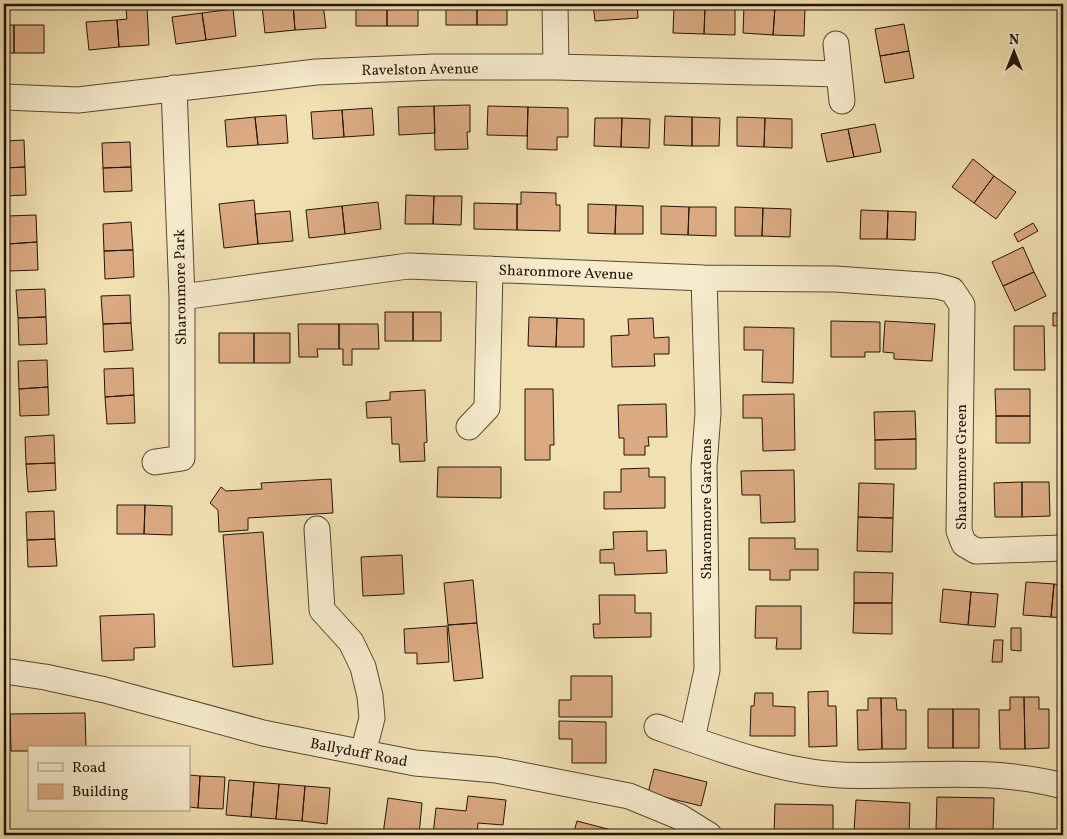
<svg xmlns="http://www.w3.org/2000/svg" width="1067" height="839" viewBox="0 0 1067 839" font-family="Vollkorn,serif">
<rect width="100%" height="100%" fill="#f1e0b2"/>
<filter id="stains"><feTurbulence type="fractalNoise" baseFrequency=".004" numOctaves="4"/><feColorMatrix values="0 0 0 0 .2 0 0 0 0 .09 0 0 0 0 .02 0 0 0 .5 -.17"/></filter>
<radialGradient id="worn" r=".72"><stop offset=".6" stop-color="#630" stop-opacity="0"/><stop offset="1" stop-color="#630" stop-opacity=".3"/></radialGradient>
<path fill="#dbaa82" stroke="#23150a" d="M293,4h30l3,24 -31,2z
M293,4l2,26 -30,3 -3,-27z
M356,4h31v22h-31z
M387,4h31v22h-31z
M446,4h31v21h-31z
M477,4h30v21h-30z
M593,4h44l1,14 -43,3z
M674,5l31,2 -1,27 -31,-1z
M744,6l31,1 -2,28 -30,-2z
M147,7l2,38 -30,2 -2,-27 10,-1 -1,-10z
M705,7l30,1v27l-31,-1z
M775,7l30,1 -1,28 -31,-1z
M233,9l3,27 -30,4 -4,-27z
M202,13l4,27 -30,4 -4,-27z
M117,20l2,27 -30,3 -3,-28z
M904,24l5,27 -29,5 -5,-27z
M4,25h10v28h-10z
M14,25h30v28h-30z
M909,51l5,27 -29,5 -5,-27z
M470,105v27h-3l1,17 -33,1 -1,-44z
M434,106l1,27 -36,2 -1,-28z
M488,106l40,1 -1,29 -40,-1z
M528,107l40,1v29h-11v13l-30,-1z
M372,108l2,27 -30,2 -2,-27z
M342,110l2,27 -31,2 -2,-27z
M286,115l2,28 -30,2 -3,-28z
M665,116l27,1v29l-28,-1z
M255,117l3,28 -31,2 -2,-27z
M692,117l28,1 -1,28h-27z
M737,117l28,1 -1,29 -27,-1z
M595,118h27l-1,29 -27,-1z
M622,118l28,1 -1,29 -28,-1z
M765,118l27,1v29l-28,-1z
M875,124l6,28 -27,5 -6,-28z
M848,129l6,28 -27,5 -6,-28z
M24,140l1,27 -21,1v-27z
M130,142l1,25 -28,1 -1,-25z
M973,159l21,17 -20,27 -22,-16z
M25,167l1,28 -22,1v-28z
M131,167l1,24 -28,1 -1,-24z
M994,176l22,16 -20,27 -22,-16z
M521,192l35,1v12h4v26l-43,-1v-26h4z
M406,195l28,1 -1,28h-28z
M434,196h28l-1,29 -28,-1z
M254,200l4,44 -34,4 -5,-44z
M378,202l3,27 -36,5 -3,-28z
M474,203l43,1v26l-43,-1z
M588,204l28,1 -1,29 -27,-1z
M616,205l27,1v28h-28z
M342,206l3,28 -36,4 -3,-28z
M661,206l28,1 -1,28 -27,-1z
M689,207h27v29l-28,-1z
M735,207l28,1 -1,28h-27z
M763,208l28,1 -1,28 -28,-1z
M861,210l27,1 -1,28h-27z
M290,211l3,30 -35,3 -3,-30z
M888,211l28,1 -1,28 -28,-1z
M36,215l1,27 -29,2 -1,-28z
M131,222l2,28 -29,1 -1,-27z
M1033,223l5,8 -20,11 -4,-8z
M37,242l1,28 -29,1 -1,-27z
M1023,247l11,25 -31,14 -11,-24z
M133,250l1,27 -29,2 -1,-28z
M1034,272l12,24 -31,15 -12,-25z
M45,289l1,28 -28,1 -2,-28z
M130,295l1,28 -28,1 -2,-28z
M385,312h28v29h-28z
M413,312h28v29h-28z
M1053,313h10v12l-10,1z
M46,317l1,27 -28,1 -1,-27z
M529,317l28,1 -1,29 -28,-1z
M557,318l27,1v28h-28z
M653,318l1,20 15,-1v17h-15l1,12 -43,1 -1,-31 18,-1 -1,-16z
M831,321l49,1v30h-15v5h-34z
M885,321l50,3 -3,37 -38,-2v-6l-11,-1z
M131,323l2,27 -29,2 -1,-28z
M298,324h41v25h-22l1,8h-19z
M339,324h39l1,25h-27v16h-9v-16h-4z
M1014,326h30l1,44h-31z
M744,327l50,1 -1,55 -31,-1 1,-32h-19z
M219,333h35v30h-35z
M254,333h36v30h-36z
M47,360l1,27 -29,2 -1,-28z
M133,368l1,27 -29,2 -1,-28z
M48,387l1,28 -29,1 -1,-27z
M525,389h28l1,56h-4v15h-25z
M995,389h35v27h-34z
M425,390l2,52 -3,1 1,18 -25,1 -1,-18h-7l-1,-27 -24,1 -1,-16 24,-2v-8z
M794,394l1,56 -32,1 -1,-33h-19v-23z
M134,395l1,28 -28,1 -2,-27z
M666,404l1,33h-19l1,9h-4v9h-21v-17h-5l-1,-33z
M915,411l1,28 -41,1 -1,-28z
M996,416h34v27h-34z
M54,435l1,28 -29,1 -1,-27z
M916,439v30h-41v-29z
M55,463l1,27 -28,2 -2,-28z
M438,467h63v31l-64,-1z
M649,468v9h16v31l-61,1v-17h17v-23z
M794,470l1,52 -34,1 -1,-28h-18l-1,-24z
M331,479l2,34 -85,5v12l-29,2 -1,-22 -8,-7 11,-16 5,4 36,-2 -1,-6z
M1022,482h27l1,34 -28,1z
M1022,482v35h-27l-1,-34z
M859,483l35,1 -1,34 -35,-1z
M117,505h28l-1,29h-27z
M145,505l27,1v29l-28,-1z
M54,511l1,28 -28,1 -1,-28z
M858,517l35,1 -1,34 -35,-1z
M647,531v20l19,-1 1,23 -52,2 -1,-12h-14v-13l14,-1 -1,-17z
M263,532l10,132 -40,3 -10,-132z
M749,538h46v11h23v21h-28v10h-20v-10h-21z
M55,539l2,27 -29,1 -1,-27z
M402,555l2,39 -41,2 -2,-39z
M854,572l39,1 -1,30h-38z
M473,580l4,43 -29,2 -4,-42z
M1026,582l28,2 -3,33 -28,-2z
M1054,584l9,1v33l-12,-1z
M943,589l28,3 -3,33 -28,-3z
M971,592l27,2 -3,33 -27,-2z
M599,595h36v18h16v24l-57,1 -1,-14h7z
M854,603h38v31l-39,-1z
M756,606h45v43h-25l1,-11h-22z
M154,614l1,33 -21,1v12l-32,1 -2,-45z
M477,623l6,55 -29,3 -6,-56z
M447,626l2,36 -32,2v-11h-12l-1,-24z
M1011,628h10v23l-10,-1z
M994,640h9l-1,22h-10z
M571,676h41v41h-53v-17h12z
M828,691v15h8l1,40 -28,1 -1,-55z
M755,693h18v13l22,1v29h-45l1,-30h3z
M1010,697h14l1,52h-25l-1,-39h11z
M1024,697h15v12h10v39l-24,1z
M868,698h13l1,51 -24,1 -1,-40h11z
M881,698h15l1,12h9v39h-24z
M928,709h25v39h-25z
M953,709h26v39h-26z
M85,713l1,35h-57v3h-18l-1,-37z
M559,721l47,1v41h-34v-24h-13z
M654,769l53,13 -6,24 -53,-13z
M189,775l11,1 -2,32 -9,-1z
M200,776l25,1 -2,32 -25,-1z
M229,780l25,2 -3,35 -25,-2z
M254,782l25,2 -3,35 -25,-2z
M279,784l26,2 -3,35 -26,-2z
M305,786l25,2 -3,36 -25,-3z
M468,796l38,4 -3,25 -25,-2 -1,12h-44l3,-27 30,3z
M937,797l57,1 -1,32 -57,-1z
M388,798l34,5 -3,32 -36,-1z
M856,800l54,3 -1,30 -55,-2z
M775,804l58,1v30l-59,-1z
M577,821l38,10 -1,3 4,1h-45z"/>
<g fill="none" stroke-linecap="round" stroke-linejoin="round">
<defs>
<path id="minor" d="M555,4l1,63
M836,44l6,57
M4,97l74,3 238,-28 119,-5h121l283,7
M182,297l226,-31 296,12 131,1 102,7 15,4 10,15 -3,226 5,13 12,7 87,-3
M469,427l18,-19 3,-139
M155,462l27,-4v-161l-8,-209
M317,529l5,81 29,32 12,25 7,29 2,22 -9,35
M4,671l41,6 60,13 158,43 152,30 81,7 133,26 51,21 29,18
M657,727c56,20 123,45 183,48 76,3 148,-9 223,11
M692,739l15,-69 -3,-203 4,-54 -4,-135"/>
</defs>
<use href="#minor" stroke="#564834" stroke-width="27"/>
<use href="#minor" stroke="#f6ebcd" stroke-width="25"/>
</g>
<g text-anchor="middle" stroke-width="4" stroke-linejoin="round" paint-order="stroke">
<g font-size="15" fill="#23150a" stroke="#f6ebcd">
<text transform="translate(420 69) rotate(-1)" y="5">Ravelston Avenue</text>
<text transform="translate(566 272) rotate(2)" y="5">Sharonmore Avenue</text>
<text transform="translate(180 287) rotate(-91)" y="5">Sharonmore Park</text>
<text transform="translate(961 467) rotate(-90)" y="5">Sharonmore Green</text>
<text transform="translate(706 509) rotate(-90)" y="5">Sharonmore Gardens</text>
<text transform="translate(359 752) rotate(11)" y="5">Ballyduff Road</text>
</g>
</g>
<rect width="1067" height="839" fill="none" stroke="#f1e0b2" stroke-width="20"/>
<rect x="5" y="5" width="1057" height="829" fill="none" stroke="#23150a" stroke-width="2.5"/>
<rect x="10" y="10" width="1047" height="819" fill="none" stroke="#23150a"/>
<rect x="28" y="746" width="162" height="65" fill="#f6ebcd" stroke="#a2957f"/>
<rect x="38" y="763" width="25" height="8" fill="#f6ebcd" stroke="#a2957f"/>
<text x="72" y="772" font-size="15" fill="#23150a">Road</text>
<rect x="38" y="784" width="25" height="15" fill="#dbaa82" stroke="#a2957f"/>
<text x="72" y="796" font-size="15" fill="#23150a">Building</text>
<g transform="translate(1014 52)" stroke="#f6ebcd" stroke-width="4" paint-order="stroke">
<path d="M0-4L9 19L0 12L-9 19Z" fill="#23150a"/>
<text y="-8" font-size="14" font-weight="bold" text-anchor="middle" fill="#23150a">N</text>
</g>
<rect width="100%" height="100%" filter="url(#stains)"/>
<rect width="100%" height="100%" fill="url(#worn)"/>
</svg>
